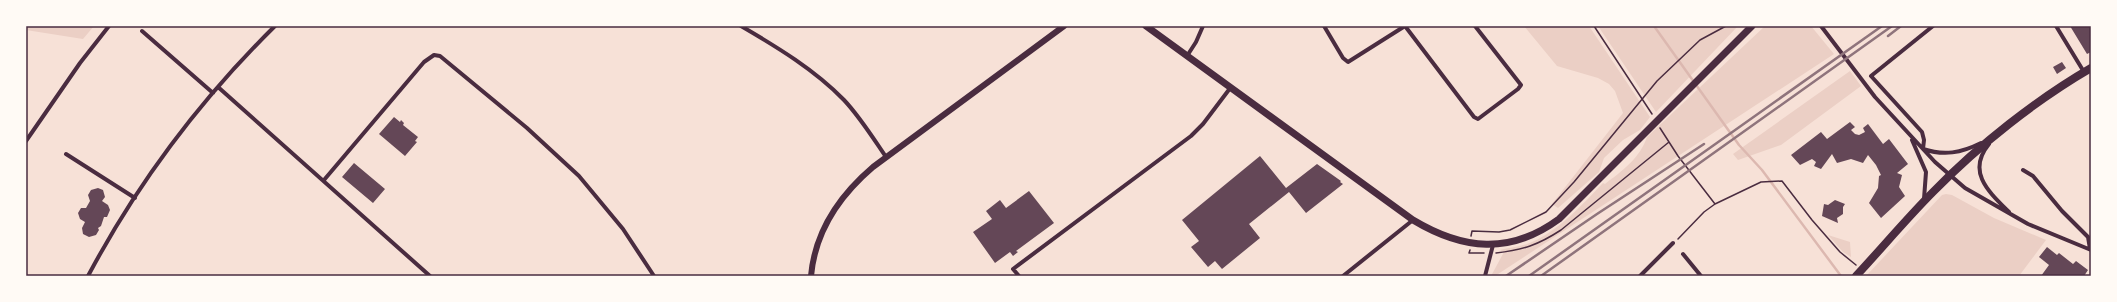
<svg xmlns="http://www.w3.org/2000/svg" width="2117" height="302" viewBox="0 0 2117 302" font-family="Cabin,sans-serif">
<rect width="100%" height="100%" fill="#f7e1d7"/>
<path fill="#ebcfc5" d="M26,26h68l-11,13 -57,-9z
M1524,26h65l61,91 -10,13 -17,10 -19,18 -5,14 -41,36 -6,-4 71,-91 -8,-22 -6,-7 -11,-6 -41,-12z
M1598,26h140l-82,86z
M1765,26h46l23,28 -339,222h-4l13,-24 -4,-2c8,-2 18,-3 27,-6 30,-11 54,-38 76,-61l2,1c17,-13 35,-26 42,-47z
M1850,71l11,15 -80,59 -43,15 -5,-6z
M1946,194l6,1 42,23 52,22 -27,36h-153l76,-81z
M1828,235l22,7 1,15 -8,-5z"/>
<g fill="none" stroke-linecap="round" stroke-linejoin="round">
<path stroke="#dcb8b0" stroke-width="2.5" d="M1654,26l85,119 23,25 79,106"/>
</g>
<path fill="#644757" d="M2070,26h21v26l-4,2z
M2062,62l4,6 -9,6 -4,-7z
M394,117l6,5 1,-2 3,3 -1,2 15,12 -3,4 2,1 -12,14 -26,-22z
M1850,122l5,5 -4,3 4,4 4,1 6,-3 -2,-4 5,-4 15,20 6,-5 19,25 -11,9 5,2 -3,12 6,9 -24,22 -12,-15 9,-15 1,-12 2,-1 -5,-10 -8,-10 -5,8 -12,-4 -14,4 -5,-9 -11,15 -7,-3 2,-4 -4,-3 -12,6 -9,-10 30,-23 6,7z
M1260,156l26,32 31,-24 24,17 -1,1 3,2 -37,29 -17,-21 -40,32 11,14 -38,31 -7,-8 -7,6 -17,-20 8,-6 -17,-21z
M354,163l31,26 -12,14 -31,-26z
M98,188l5,2 2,7 -3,4 6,4 2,5 -3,7h-3l-3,9 -3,2 1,2 -3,5 -7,2 -6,-3 -1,-6 3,-6 -5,-3 -2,-6 3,-5h5l4,-7 -2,-6 3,-5z
M1029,191l25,32 -38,28 2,1 -5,4 -3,-4 -15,11 -22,-31 19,-13 -6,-8 14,-11 6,8z
M1835,200l10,4 -2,3v7l-6,4 1,5 -16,-7 2,-12 4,1z
M2047,247l10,8 2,-2 14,11 3,-3 12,9 -4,6h-43l8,-11 -10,-8z"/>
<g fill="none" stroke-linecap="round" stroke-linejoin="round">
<path stroke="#4a2c40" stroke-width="1.5" d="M1594,26l58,88
M1660,128l18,28 37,48
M1471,236l1,-5 27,1 11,-2 36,-18 28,-30 83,-101 43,-41 26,-14
M1678,239l26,-27 11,-8 46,-22 21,-1 30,39 28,32 16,13
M1470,250l-1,3h15
M1496,253c27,-3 42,-8 65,-23l108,-88"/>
<path stroke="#4a2c40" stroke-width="4" d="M741,26c36,21 74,44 103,74 16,17 29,38 42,57
M1324,26l19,32 5,4 57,-36
M1405,26l69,91 4,2 40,-30 3,-4 -46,-59
M1821,26l54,71 60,65 30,26 63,36 63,26
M1933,26l-62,50 51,56 2,8 -1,9c21,7 38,4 58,-6
M2056,26l28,46
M142,31l71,62
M1187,56l9,-14 7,-16
M218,87l212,189
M1912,140l14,32 -2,27
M26,141l54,-78 29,-37
M1989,144c-23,28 0,48 20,68
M66,154l69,44
M2023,170l10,6 29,35 26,26 2,12
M324,180l100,-118 10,-7 6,1 87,72 52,48 44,53 31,47
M1683,254l18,22
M88,276c49,-92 113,-177 187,-250
M1019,276l-6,-7 178,-133 12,-12 28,-37
M1343,276l70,-56
M1485,276l8,-31
M1640,276l33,-33"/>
<path stroke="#4a2c40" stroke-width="6" d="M811,276c4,-44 28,-80 62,-109l191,-141"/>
<path stroke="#4a2c40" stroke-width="7" d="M1146,26l267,194c50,30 97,35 146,-1l193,-193"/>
<path stroke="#4a2c40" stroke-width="8" d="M1856,276c26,-28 51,-58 78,-85 45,-46 102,-91 157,-123"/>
<path stroke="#8f747c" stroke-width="2.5" d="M1888,36l13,-10
M1506,276l91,-62 107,-70
M1529,276l353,-250
M1541,276l351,-250"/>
</g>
<rect width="2117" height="302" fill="none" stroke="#fffaf5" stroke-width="54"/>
<rect x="27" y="27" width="2063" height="248" fill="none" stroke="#4a2c40" stroke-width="1.5"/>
</svg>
